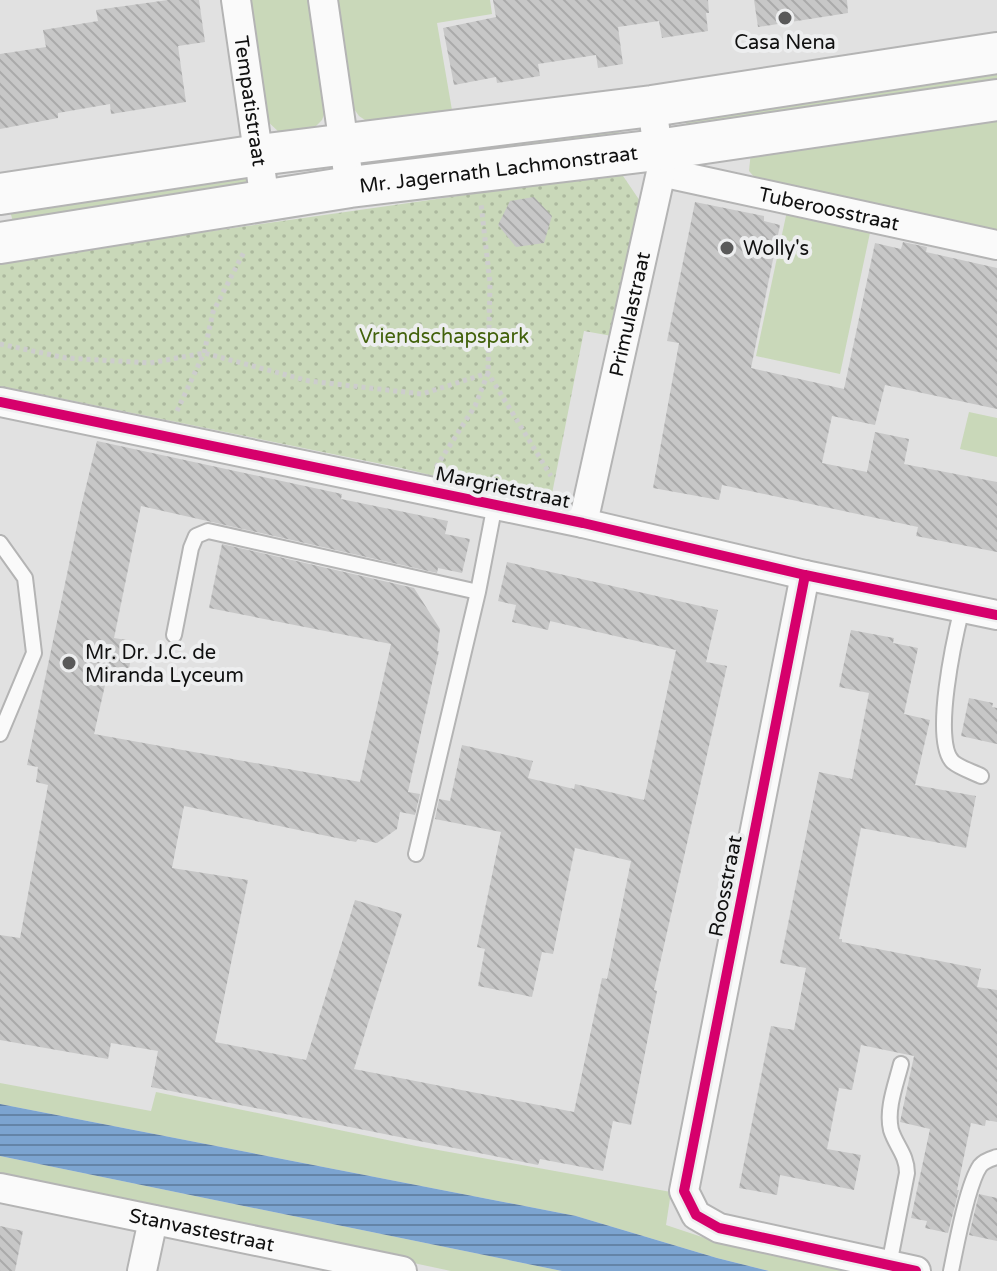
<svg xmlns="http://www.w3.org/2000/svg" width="997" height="1271" viewBox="0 0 997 1271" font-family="'Varela Round',sans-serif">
<defs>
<pattern id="park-dots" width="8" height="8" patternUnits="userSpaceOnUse" patternTransform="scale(2)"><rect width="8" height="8" fill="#c9d8b9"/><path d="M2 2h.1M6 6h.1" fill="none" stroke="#acb89e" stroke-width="1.8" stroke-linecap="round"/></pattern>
<pattern id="water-rules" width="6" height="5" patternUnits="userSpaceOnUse" patternTransform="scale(2)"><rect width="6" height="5" fill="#7ca4d0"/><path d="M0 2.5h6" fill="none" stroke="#6484a7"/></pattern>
<pattern id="building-back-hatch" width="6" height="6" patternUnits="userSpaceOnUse" patternTransform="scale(2)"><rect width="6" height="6" fill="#c7c7c7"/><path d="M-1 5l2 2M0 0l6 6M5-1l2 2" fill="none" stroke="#aaa"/></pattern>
</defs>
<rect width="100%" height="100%" fill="#e1e1e1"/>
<path fill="#c9d8b9" d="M247,0h65l16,104 -6,16 -9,9 -33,4 -15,-14z
M336,0h154l2,14 -55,9 16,93 -82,8 -12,-8 -7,-10z
M997,63v21l-308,44 -5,-8z
M997,113v119l-241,-53 -7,-8 2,-20z
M619,124l1,7 -4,5 -254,30 -1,-7z
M247,175l1,6 -3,5 -232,36 -3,-11z
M787,211l84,17 -31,146 -84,-18z
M969,412l28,6v39l-37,-8z
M0,1083l151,28 5,-19 260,54 255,46 -5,33 45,15 152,31h-94l-52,-13 -141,-42 -576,-112z
M0,1156l562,115h-111l-451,-96z"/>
<path fill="url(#park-dots)" d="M619,170l21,31 -28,135 -28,-5 -34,173 -149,-36 -401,-82v-125l493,-70z"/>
<path fill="url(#water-rules)" d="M0,1104l576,112 141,42 52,13h-207l-562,-115z"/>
<path fill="url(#building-back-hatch)" d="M168,0h31l6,42 -27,4 8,56 -75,12 -1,-10 -52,9v5l-58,11v-75l46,-7 -3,-17 55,-9 -2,-11z
M493,0h215l1,13h-3l2,18 -46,7 -3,-17 -41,6 5,37 -25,4 -2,-13 -58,9 2,12 -43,7 -1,-6 -42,8 -11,-57 53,-11z
M754,0h93l1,13 -90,14z
M534,197l18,19 -8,27 -28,4 -18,-22 12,-24z
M695,202l69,14v5l16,4 -29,143 93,21 31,-146 26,6 2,-7 24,5 -1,5 71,16v141l-112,-24 -10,40 -43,-9 -10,47 45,9 8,-40 34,7 -5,25 93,18v70l-81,-16 2,-9 -196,-42 -3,15 -66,-12 26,-145 -12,-2z
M97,441l245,53 -1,5 107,22 -3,13 25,5 -8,34 -24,-5 -1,5 -296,-67 -27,132 19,3 -5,36 -20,-5 -14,62 266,48 31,-138 -182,-36 13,-64 192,44 26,41 -3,22h2l-31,141 12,2 -5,21 -15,-3 -3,17 -20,14 -19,-4 -2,3 -172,-36 -12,62 76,12 -33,162 91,18 49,-160 47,14 -48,155 220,43 28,-134 5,1 24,-118 -56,-13 -22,106 -11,-2 -10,45 -54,-11 7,-37 -8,-2 24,-115 -66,-13 4,-20 11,2 12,-56 71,16 -5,17 46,11 1,-5 69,16 32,-150 -126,-29 -2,9 -36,-8 4,-17 -18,-4 9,-39 211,48 -12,52 21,4 -73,324 3,1 -26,134 -18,-4 -10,50 -63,-12 -2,6 -387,-78 7,-36 -47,-8 -3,16 -108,-19v-105l20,3 28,-153 -12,-3 2,-15 -11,-2 54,-258z
M851,630l43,8 -1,5 25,5 -14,66 26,6 -15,65 61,11 -10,52 -105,-20 -22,111h3v3l139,27 -4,18 20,3v132l-11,-2 -1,6 -14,-3 -14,67h2l-11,43 -23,-5 2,-7 -16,-3 19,-89 -30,-7 14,-66 -53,-11 -9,45 -13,-2 -12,61 34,6 -7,35 -74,-15 -3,20 -38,-7 32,-162 23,4 12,-62 -26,-5 39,-191 33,7 17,-86 -30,-6z
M969,698l24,5 -1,4 5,1v36l-36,-8z
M979,1194l18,4v43l-28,-6z
M0,1226l23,5 -8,40h-15z"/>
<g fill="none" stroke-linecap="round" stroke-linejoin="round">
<defs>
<path id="service" d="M0,543l25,35 9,75 -34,81
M962,608c-7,28 -31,134 -9,154 7,6 20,10 28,14
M174,635l17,-87 5,-12 12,-5 270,61
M416,854l62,-262 17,-88
M889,1265l18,-92c0,-18 -11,-27 -16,-43 -5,-21 5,-46 10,-66
M951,1271c5,-24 16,-86 29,-105 5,-6 11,-7 17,-9"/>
<g id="minor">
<path id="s1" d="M236,0l29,201"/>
<path d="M323,0l27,187"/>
<path id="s2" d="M661,172l336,73"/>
<path d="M0,402l583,121 222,52 192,40"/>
<path id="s3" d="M583,523l78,-351 -9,-66"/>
<path d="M805,575l-121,616 12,24 23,13 197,43"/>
<path id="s4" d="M0,1188l402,83"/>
<path d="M142,1271l11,-51"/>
</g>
<g id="secondary">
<path d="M0,194l259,-39 393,-49 345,-53"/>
<path id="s5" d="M0,243l350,-56 307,-37 340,-50"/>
</g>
</defs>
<use href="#service" stroke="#b4b4b4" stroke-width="18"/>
<use href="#minor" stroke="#b4b4b4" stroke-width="32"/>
<use href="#secondary" stroke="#b4b4b4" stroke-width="44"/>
<path stroke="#cdcdcd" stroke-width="5" stroke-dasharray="4 4" stroke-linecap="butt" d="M0,344l66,14 84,5 54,-10 105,28 113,13 66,-21 63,103
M177,411l27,-58 9,-41 32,-62
M436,467l39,-61 13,-33 2,-90 -9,-79"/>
<use href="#service" stroke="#fafafa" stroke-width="14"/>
<use href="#minor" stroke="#fafafa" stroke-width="28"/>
<use href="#secondary" stroke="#fafafa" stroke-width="40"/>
<defs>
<path id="cycleway" d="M0,402l583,121 222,52 192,40
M805,575l-121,616 12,24 23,13 197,43"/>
</defs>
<use href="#cycleway" stroke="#edeeef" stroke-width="15"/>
<use href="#cycleway" stroke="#d6006c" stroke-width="10"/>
</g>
<g fill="#595959" stroke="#edeeef" stroke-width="3">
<circle cx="785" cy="18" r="8"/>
<circle cx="727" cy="248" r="8"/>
<circle cx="69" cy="663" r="8"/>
</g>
<g text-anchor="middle" stroke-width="8" stroke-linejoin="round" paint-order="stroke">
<g font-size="20" fill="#101010" stroke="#edeeef" text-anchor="start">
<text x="785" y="49" text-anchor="middle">Casa Nena</text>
<text x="743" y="255">Wolly's</text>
<text x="85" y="659">Mr. Dr. J.C. de<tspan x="85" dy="23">Miranda Lyceum</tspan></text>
</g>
<g font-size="20" fill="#101010" stroke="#edeeef">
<text dy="7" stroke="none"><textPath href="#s1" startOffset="102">Tempatistraat</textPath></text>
<text dy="7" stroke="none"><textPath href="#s5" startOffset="504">Mr. Jagernath Lachmonstraat</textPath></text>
<text dy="7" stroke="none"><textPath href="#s2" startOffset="172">Tuberoosstraat</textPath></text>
<text dy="7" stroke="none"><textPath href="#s3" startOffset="214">Primulastraat</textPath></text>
<text transform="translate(503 487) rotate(12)" y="7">Margrietstraat</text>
<text transform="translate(725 886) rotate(-79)" y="7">Roosstraat</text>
<text dy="7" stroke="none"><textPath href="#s4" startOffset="206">Stanvastestraat</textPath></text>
</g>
<g font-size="20" fill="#42610b" stroke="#edeeef">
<text x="444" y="343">Vriendschapspark</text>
</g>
</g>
</svg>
